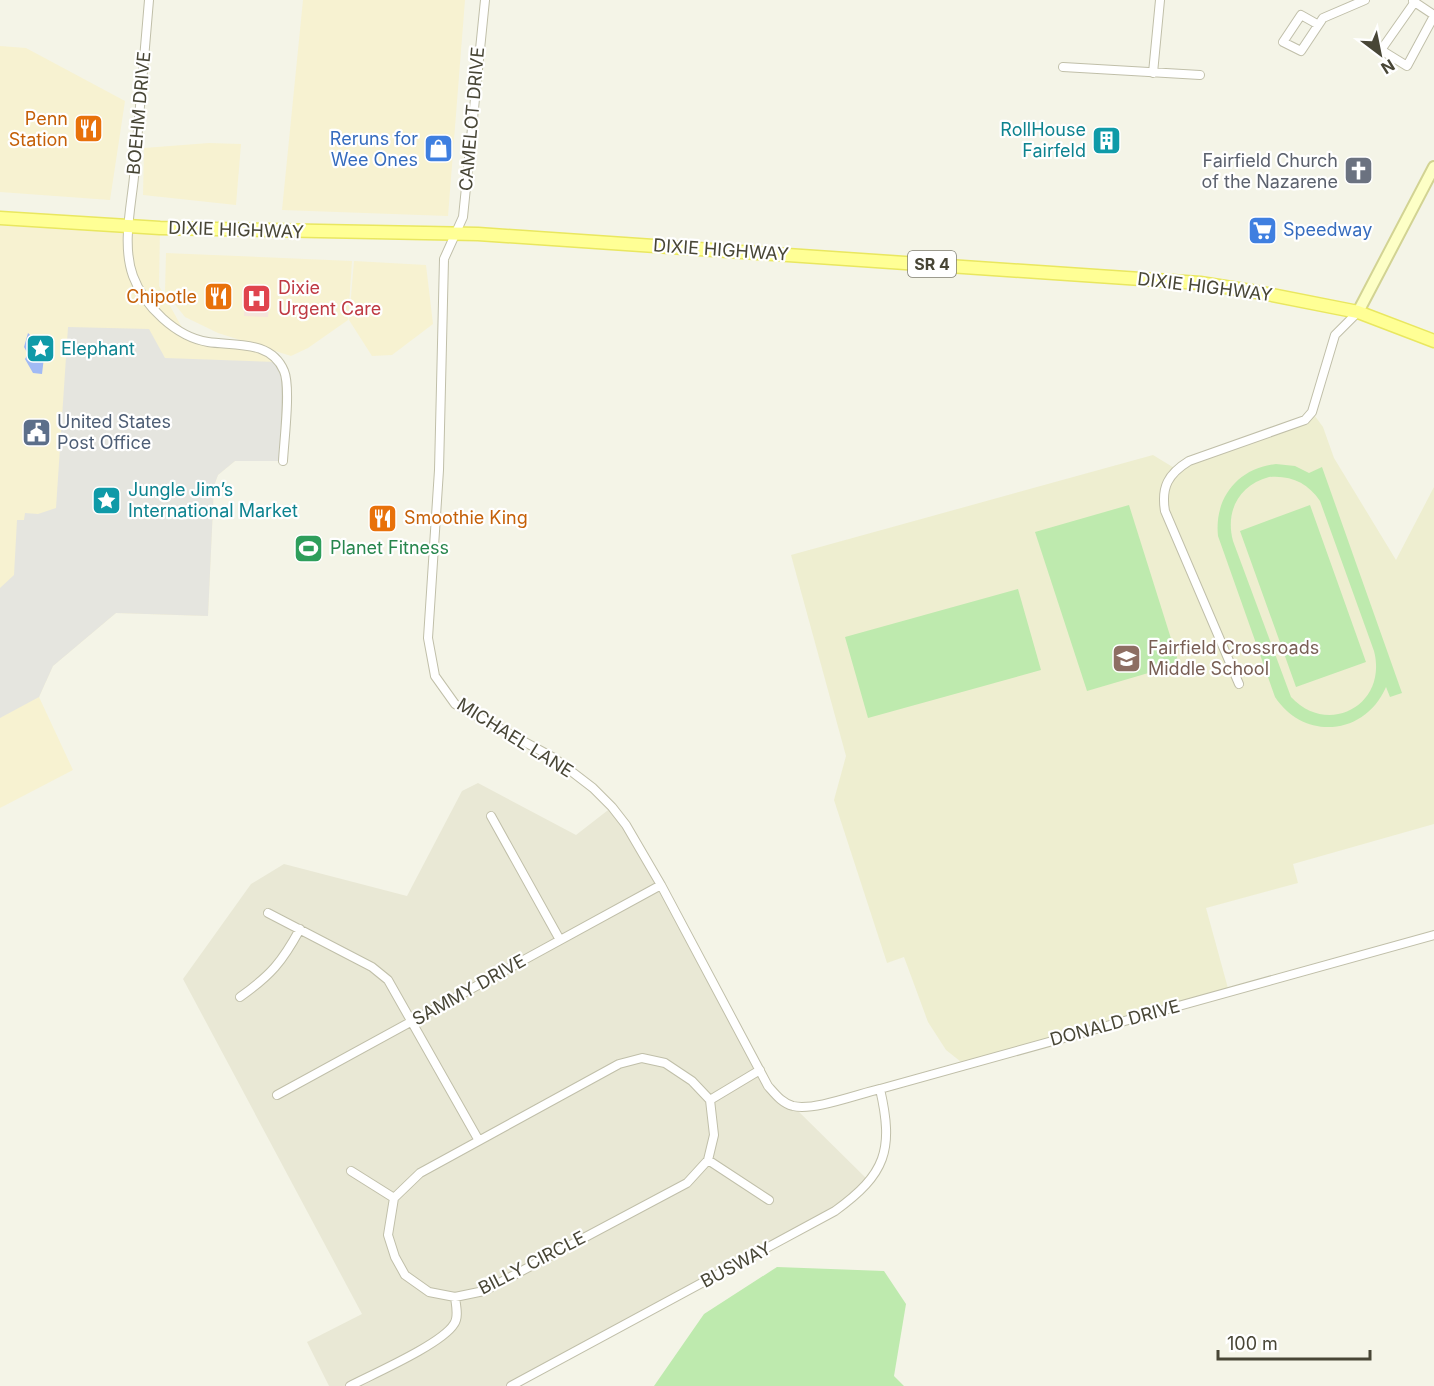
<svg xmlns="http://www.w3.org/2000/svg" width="1434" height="1386" viewBox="0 0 1434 1386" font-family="Inter,sans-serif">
<rect width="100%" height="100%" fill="#f4f4e7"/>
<path fill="#e9e8d5" d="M478,783l98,52 36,-28 14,18 142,261 26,21 76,75 -14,13 -345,191h-182l-22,-44 55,-28 -179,-335 68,-95 33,-20 123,32 55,-105z"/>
<path fill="#f7f2d1" d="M303,0h162l-17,216 -166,-6z
M0,46l26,2 99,53 -15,99 -110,-8z
M209,143l32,1 -5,61 -93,-10 1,-47z
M0,218l160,10 -1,58 26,47 8,5 63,9 22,15 5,99h-48l-17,14 -4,10 -6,131 -92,-3 -63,53 -14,31 34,73 -73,38z
M166,253l186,8 -4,59 -40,28 -17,8 -73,-23 -33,-16 -20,-25z
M354,261l72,4 7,59 -41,31 -20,1 -23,-36z"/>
<path fill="#eeeed0" d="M1312,412l11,15 11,31 62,102 38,-73v337l-141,40 5,19 -92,25 23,84 -264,73 -19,-15 -18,-28 -24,-65 -17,6 -53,-163 12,-44 -55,-201 362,-100 23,14 129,-49z"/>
<path fill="#f5e5da" d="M246,288l24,2 -2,27 -24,-1z"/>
<path fill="#beeaae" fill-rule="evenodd" d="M1276,464l19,2 14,7 13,-6 80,226 -12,4 -4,-10c-21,49 -82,54 -111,10l-57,-161c-4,-38 20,-68 58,-72zM1269,477c22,-2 39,6 51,24l54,150c14,54 -46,86 -83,46l-58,-156c-8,-30 6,-56 36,-64z
M1129,505l50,159 -92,27 -52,-159z
M1310,505l56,157 -70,25 -56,-156z
M1018,589l23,81 -173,48 -23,-81z
M777,1267l107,4 22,33 -12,72 10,10h-250l50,-72z"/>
<path fill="#e5e5df" d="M68,327l81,2 16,29 113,4 6,9 -1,90h-48l-17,14 -4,11 -6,130 -92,-3 -63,53 -14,31 -39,21v-130l14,-13 3,-55h7l1,-7 13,1 18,-6z"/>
<path fill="#a1baf4" d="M28,333l17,16 -3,25 -9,-1 -8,-14 3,-5 -4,-7z"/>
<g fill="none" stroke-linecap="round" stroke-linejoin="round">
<defs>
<path id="street" d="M149,0c-5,59 -10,118 -15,177 -3,30 -12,69 -1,99 11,30 43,61 75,66 27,4 63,-2 76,29 7,16 0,70 -1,90
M485,0l-22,217 -19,42 -5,211 -11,168 7,38 20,28 99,54 39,30 19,19 14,18 35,60 107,201c8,9 14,17 25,20 21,5 65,-12 87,-17l554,-154
M1413,1l21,14
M1414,3l-33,47 26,16 27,-50
M1317,24l-16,-9 -18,27 18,9 22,-33 42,-18
M1063,67l137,8
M1153,73l7,-73
M1239,684l-74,-173c-4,-24 3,-37 24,-50l116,-41 7,-8 23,-77 23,-23
M491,816l69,124
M268,913l104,54 16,13 90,159
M240,997c31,-22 42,-35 60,-68
M642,1058l23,5 27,18 18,19 4,35 -6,25 -21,23 -203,108 -29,6 -26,-5 -24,-17 -10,-18 -7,-22 6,-37 26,-25 199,-109z
M277,1095l384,-210
M710,1100l50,-30
M708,1160l61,40
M351,1171l43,27
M350,1386c23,-12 92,-42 104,-62 5,-7 2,-18 1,-27
M511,1386l324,-175c51,-37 59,-61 45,-122"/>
<path id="secondary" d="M1358,312l76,-145"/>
<path id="primary" d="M0,218l160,10 318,6 722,49 57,9 101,20 76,29"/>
</defs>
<use href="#street" stroke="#c0bfa9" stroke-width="10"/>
<use href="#secondary" stroke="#d2d393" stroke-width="14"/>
<use href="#primary" stroke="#e9e760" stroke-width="15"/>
<use href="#street" stroke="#fff" stroke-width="8"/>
<use href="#secondary" stroke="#fdffc6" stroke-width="10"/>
<use href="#primary" stroke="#ffff95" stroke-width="12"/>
</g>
<defs>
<symbol id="restaurant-square" viewBox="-11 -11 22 22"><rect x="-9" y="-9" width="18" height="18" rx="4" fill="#e8710a" stroke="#fff"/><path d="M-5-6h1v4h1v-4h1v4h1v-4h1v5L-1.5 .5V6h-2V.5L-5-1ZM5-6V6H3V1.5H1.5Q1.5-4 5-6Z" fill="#fff"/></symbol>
<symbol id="building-square" viewBox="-11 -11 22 22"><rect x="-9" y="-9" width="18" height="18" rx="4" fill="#0f9aa8" stroke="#fff"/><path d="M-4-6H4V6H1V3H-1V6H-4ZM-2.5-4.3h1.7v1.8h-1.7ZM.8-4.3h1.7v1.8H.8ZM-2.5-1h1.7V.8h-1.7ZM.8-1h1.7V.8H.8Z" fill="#fff"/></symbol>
<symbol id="shop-square" viewBox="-11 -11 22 22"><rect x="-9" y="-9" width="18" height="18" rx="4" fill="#3f7fe0" stroke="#fff"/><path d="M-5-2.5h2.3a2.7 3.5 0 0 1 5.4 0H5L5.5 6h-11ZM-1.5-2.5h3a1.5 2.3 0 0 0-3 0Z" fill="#fff"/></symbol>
<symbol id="church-square" viewBox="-11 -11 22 22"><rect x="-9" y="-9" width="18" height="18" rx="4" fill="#6b7280" stroke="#fff"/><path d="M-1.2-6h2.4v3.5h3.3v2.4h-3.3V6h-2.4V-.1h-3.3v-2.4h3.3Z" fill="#fff"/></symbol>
<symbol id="supermarket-square" viewBox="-11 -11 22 22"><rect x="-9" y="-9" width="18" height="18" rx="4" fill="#3f7fe0" stroke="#fff"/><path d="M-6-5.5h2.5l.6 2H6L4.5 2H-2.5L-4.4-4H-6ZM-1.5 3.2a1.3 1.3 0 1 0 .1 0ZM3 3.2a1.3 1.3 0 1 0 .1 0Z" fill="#fff"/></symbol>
<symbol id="hospital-square" viewBox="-11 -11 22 22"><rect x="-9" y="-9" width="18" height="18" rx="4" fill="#e0444e" stroke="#fff"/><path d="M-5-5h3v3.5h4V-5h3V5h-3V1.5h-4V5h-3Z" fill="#fff"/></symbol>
<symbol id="sight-square" viewBox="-11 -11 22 22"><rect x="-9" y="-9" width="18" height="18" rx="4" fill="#0f9aa8" stroke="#fff"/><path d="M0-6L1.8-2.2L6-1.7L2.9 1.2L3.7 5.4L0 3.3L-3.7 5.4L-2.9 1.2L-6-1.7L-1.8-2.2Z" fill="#fff"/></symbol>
<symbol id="civic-square" viewBox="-11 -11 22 22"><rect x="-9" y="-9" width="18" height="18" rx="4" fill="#5c6f8a" stroke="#fff"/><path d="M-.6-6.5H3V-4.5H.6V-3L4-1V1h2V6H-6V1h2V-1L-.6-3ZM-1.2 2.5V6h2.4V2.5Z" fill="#fff"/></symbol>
<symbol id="stadium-square" viewBox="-11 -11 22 22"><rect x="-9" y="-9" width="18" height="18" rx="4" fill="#2e9e5b" stroke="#fff"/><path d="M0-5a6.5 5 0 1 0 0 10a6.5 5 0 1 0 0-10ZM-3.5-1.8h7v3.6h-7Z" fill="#fff"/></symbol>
<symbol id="school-square" viewBox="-11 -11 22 22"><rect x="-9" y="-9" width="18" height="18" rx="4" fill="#8d6e63" stroke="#fff"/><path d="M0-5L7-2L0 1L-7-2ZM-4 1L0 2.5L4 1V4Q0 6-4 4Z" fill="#fff"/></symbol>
</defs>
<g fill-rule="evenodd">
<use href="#restaurant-square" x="72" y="112" width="33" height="33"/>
<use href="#building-square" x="1090" y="124" width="33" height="33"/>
<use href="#shop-square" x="422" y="132" width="33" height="33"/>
<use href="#church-square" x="1342" y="154" width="33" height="33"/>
<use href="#supermarket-square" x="1246" y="214" width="33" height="33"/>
<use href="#restaurant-square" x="202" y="280" width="33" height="33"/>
<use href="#hospital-square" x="240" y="282" width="33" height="33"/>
<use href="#sight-square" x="24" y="332" width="33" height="33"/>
<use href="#civic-square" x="20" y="416" width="33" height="33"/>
<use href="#sight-square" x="90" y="484" width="33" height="33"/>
<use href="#restaurant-square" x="366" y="502" width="33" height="33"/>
<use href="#stadium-square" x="292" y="532" width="33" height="33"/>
<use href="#school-square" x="1110" y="642" width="33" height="33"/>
</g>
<g text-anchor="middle" stroke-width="4.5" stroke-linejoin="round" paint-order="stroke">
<rect fill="#fff" stroke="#7f7e72" stroke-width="1.5" x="908" y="251" width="48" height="26" rx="4.5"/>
<g font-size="16" font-weight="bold" fill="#484636">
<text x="932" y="270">SR 4</text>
</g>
<g font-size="18" fill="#484636" stroke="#fff">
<text transform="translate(139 113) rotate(-85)" y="6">BOEHM DRIVE</text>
<text transform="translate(472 119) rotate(-85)" y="6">CAMELOT DRIVE</text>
<text transform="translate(236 230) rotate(2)" y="6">DIXIE HIGHWAY</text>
<text transform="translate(721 250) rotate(4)" y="6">DIXIE HIGHWAY</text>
<text transform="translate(1205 287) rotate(7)" y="6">DIXIE HIGHWAY</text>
<text transform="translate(515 738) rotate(32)" y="6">MICHAEL LANE</text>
<text transform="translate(469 990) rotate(-29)" y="6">SAMMY DRIVE</text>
<text transform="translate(1115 1023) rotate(-15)" y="6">DONALD DRIVE</text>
<text transform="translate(532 1263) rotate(-27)" y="6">BILLY CIRCLE</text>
<text transform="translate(736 1265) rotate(-28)" y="6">BUSWAY</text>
</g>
<g font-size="18" fill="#c56008" stroke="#fff" text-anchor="end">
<text x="68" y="125">Penn<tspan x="68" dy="21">Station</tspan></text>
<text x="197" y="303">Chipotle</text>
<text x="404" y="524" text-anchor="start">Smoothie King</text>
</g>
<g font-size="18" fill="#0d838f" stroke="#fff" text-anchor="start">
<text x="1086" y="136" text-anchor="end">RollHouse<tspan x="1086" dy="21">Fairfeld</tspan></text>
<text x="61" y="355">Elephant</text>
<text x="128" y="496">Jungle Jim’s<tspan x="128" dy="21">International Market</tspan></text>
</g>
<g font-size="18" fill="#366cbe" stroke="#fff" text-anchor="end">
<text x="418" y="145">Reruns for<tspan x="418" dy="21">Wee Ones</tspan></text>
<text x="1283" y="236" text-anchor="start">Speedway</text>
</g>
<g font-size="18" fill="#5b616d" stroke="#fff" text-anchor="end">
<text x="1338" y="167">Fairfield Church<tspan x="1338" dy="21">of the Nazarene</tspan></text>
</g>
<g font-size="18" fill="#be3a42" stroke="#fff" text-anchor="start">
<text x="278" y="294">Dixie<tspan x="278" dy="21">Urgent Care</tspan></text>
</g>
<g font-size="18" fill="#4e5e75" stroke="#fff" text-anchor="start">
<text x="57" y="428">United States<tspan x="57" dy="21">Post Office</tspan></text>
</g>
<g font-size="18" fill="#27864d" stroke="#fff" text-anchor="start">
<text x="330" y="554">Planet Fitness</text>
</g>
<g font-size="18" fill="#785e54" stroke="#fff" text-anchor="start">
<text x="1148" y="654">Fairfield Crossroads<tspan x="1148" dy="21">Middle School</tspan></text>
</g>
</g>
<g transform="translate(1380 54) rotate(148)" stroke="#ffffff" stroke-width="4.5" paint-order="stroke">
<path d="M0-4.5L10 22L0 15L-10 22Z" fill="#484636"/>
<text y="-9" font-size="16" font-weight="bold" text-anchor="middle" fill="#484636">N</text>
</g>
<path d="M1218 1350v9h152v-9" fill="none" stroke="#484636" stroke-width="3"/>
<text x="1227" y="1350" font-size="18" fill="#484636" stroke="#ffffff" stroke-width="4.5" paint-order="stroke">100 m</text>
</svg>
